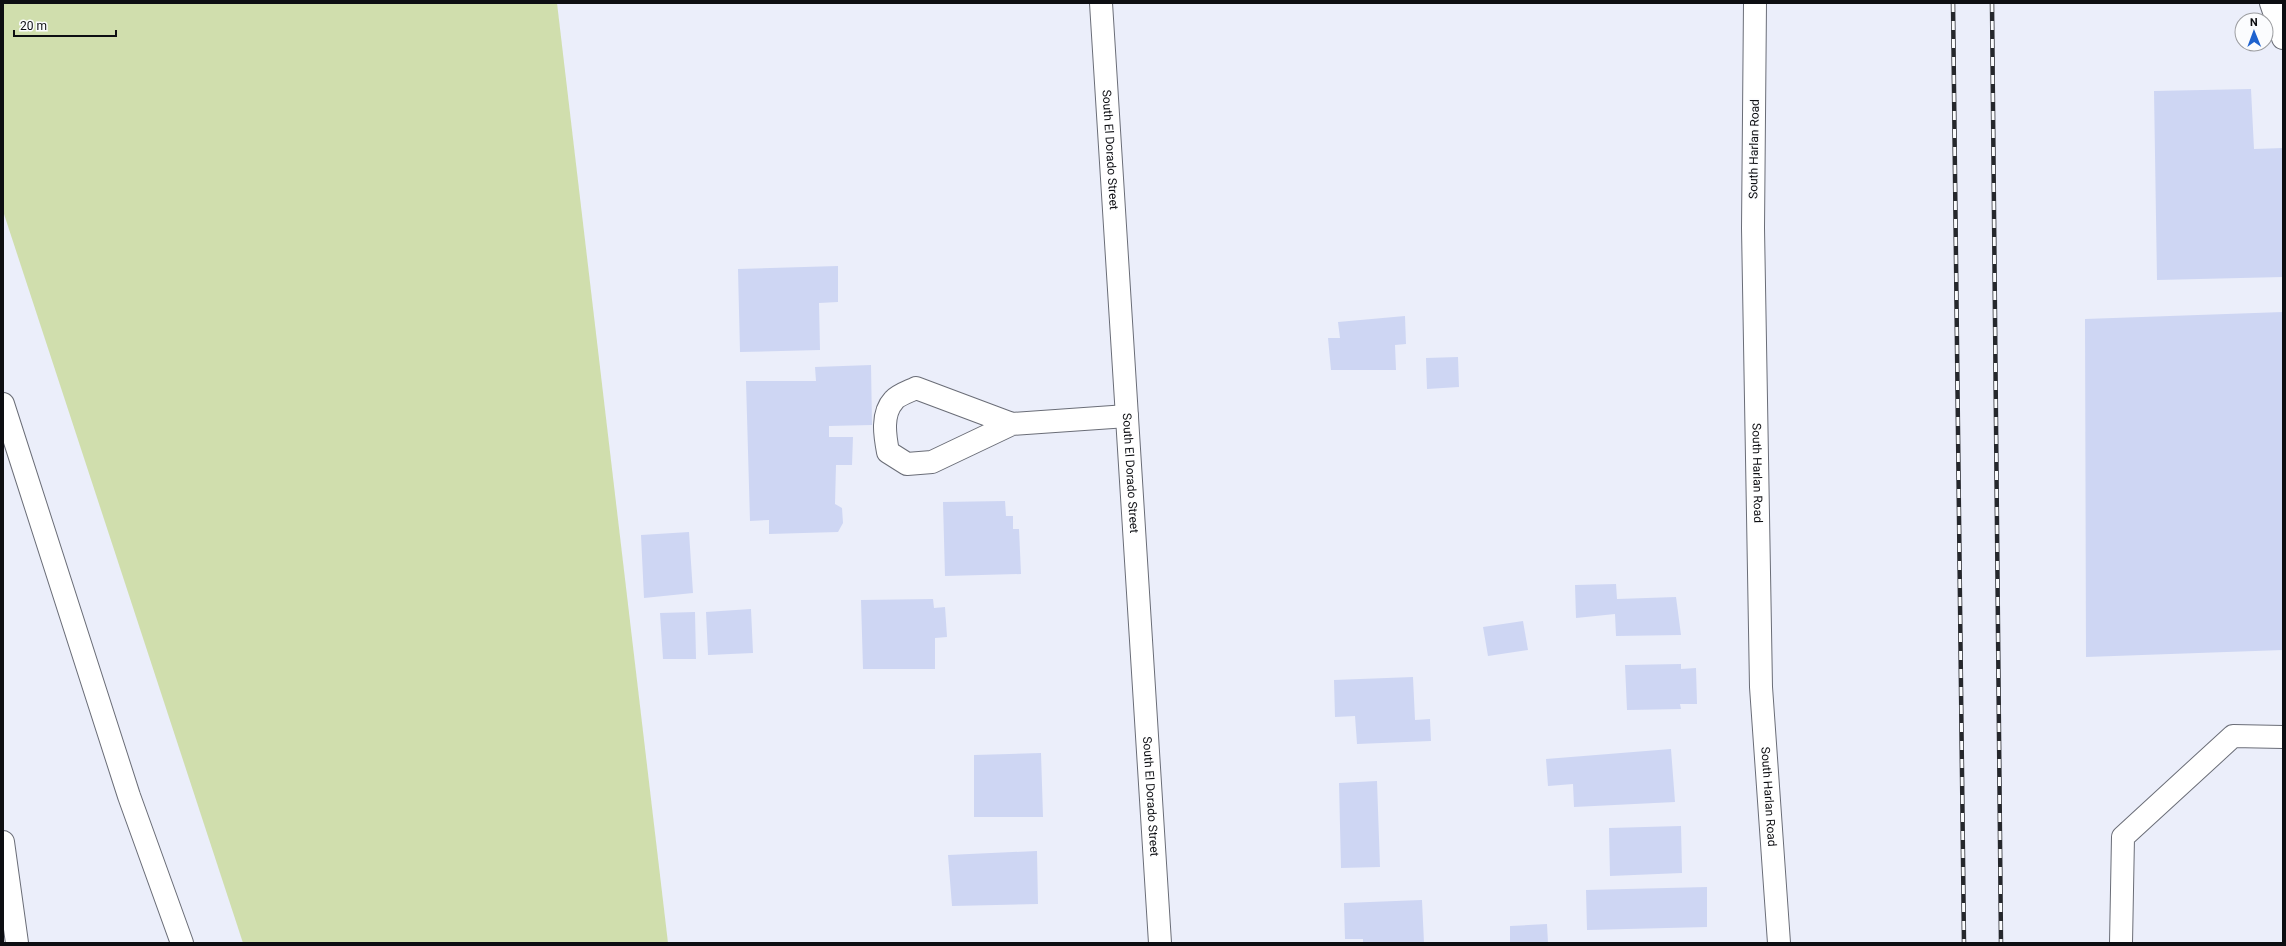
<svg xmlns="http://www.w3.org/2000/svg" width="2286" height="946" viewBox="0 0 2286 946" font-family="Roboto,sans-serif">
<rect width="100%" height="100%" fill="#ebeefa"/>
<path fill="#d0dead" d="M3,3h554l111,940h-425l-240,-732z"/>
<path fill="#ced6f3" d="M2251,89l3,60 29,-1v129l-126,3 -3,-189z
M838,266v36l-19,1 1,47 -80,2 -2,-83z
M2283,312v338l-197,7 -1,-338z
M1405,316l1,28 -11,1 1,25h-65l-3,-32h12l-2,-16z
M1458,357l1,30 -32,2 -1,-31z
M871,365l1,60 -43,1v11h24l-1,28h-16l-1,39 7,4 1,15 -5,9 -69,2v-14l-19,1 -4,-140h70l-1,-14z
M1005,501l1,15h7v13h6l2,45 -76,2 -2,-74z
M689,532l4,61 -49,5 -3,-63z
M1616,584l1,15 59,-2 5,38 -65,1 -1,-22 -39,4 -1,-33z
M933,599l1,9 11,-1 2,30 -12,1v31h-72l-2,-69z
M751,609l2,44 -45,2 -2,-43z
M695,612l1,47h-33l-3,-46z
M1523,621l5,29 -40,6 -5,-29z
M1681,664v5l15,-1 1,36h-17l1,5 -54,1 -2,-45z
M1413,677l2,43 15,-1 1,22 -74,3 -2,-28 -20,1 -1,-37z
M1671,749l4,53 -101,5 -1,-23 -25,2 -2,-27z
M1041,753l2,64h-69v-62z
M1377,781l3,86 -39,1 -2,-85z
M1681,826l1,47 -72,3 -1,-48z
M1037,851l1,53 -86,2 -4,-51z
M1707,887v40l-120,3 -1,-40z
M1422,900l2,43h-61v-4h-18l-1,-36z
M1547,924l1,19h-38v-17z"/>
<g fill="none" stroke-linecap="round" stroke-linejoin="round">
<defs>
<g id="minor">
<path id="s1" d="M1755,3l-2,225 8,459 18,256"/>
<path d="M2271,3l12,35"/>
<path d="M1012,424l-80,38 -25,2 -19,-12c-3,-16 -7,-38 6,-52 4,-5 16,-9 22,-12l96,36 115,-8"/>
<path d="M2121,943l2,-106 110,-101 50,1"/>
</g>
<g id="major">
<path id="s2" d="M1101,3l59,940"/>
</g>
<path id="highway" d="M3,404l126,392 53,147
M3,842l14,101"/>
</defs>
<use href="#minor" stroke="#6a6d77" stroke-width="24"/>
<use href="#major" stroke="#6a6d77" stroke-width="24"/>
<use href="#highway" stroke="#6a6d77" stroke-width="24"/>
<use href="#minor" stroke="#fff" stroke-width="22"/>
<use href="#major" stroke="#fff" stroke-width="22"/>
<use href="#highway" stroke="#fff" stroke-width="22"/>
<defs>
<path id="rail" d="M1953,3l11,940
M1992,3l9,940"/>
</defs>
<use href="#rail" stroke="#25272c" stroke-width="4.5"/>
<use href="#rail" stroke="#fbfcfe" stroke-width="3" stroke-dasharray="9" stroke-linecap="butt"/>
</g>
<g text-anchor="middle" stroke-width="3" stroke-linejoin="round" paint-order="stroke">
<g font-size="12" fill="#0d0e12" stroke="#fbfcfe">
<text transform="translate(1754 149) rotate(-89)" y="4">South Harlan Road</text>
<text dy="4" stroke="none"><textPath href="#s2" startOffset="147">South El Dorado Street</textPath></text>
<text dy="4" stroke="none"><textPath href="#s2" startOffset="471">South El Dorado Street</textPath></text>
<text dy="4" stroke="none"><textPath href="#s1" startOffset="470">South Harlan Road</textPath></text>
<text dy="4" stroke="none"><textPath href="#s2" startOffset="795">South El Dorado Street</textPath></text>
<text dy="4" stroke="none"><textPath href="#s1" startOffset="794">South Harlan Road</textPath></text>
</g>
</g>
<rect width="2286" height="946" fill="none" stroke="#0d0e12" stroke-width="8"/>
<g transform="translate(2254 32) rotate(359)"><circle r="19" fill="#fbfcfe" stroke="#9c9da0"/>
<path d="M0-3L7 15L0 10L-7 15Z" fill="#1e62ce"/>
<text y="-6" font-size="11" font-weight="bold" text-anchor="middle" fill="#0d0e12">N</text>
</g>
<path d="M14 30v6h102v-6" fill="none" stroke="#0d0e12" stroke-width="2"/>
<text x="20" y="30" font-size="12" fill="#0d0e12" stroke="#fbfcfe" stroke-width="3" paint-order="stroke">20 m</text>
</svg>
